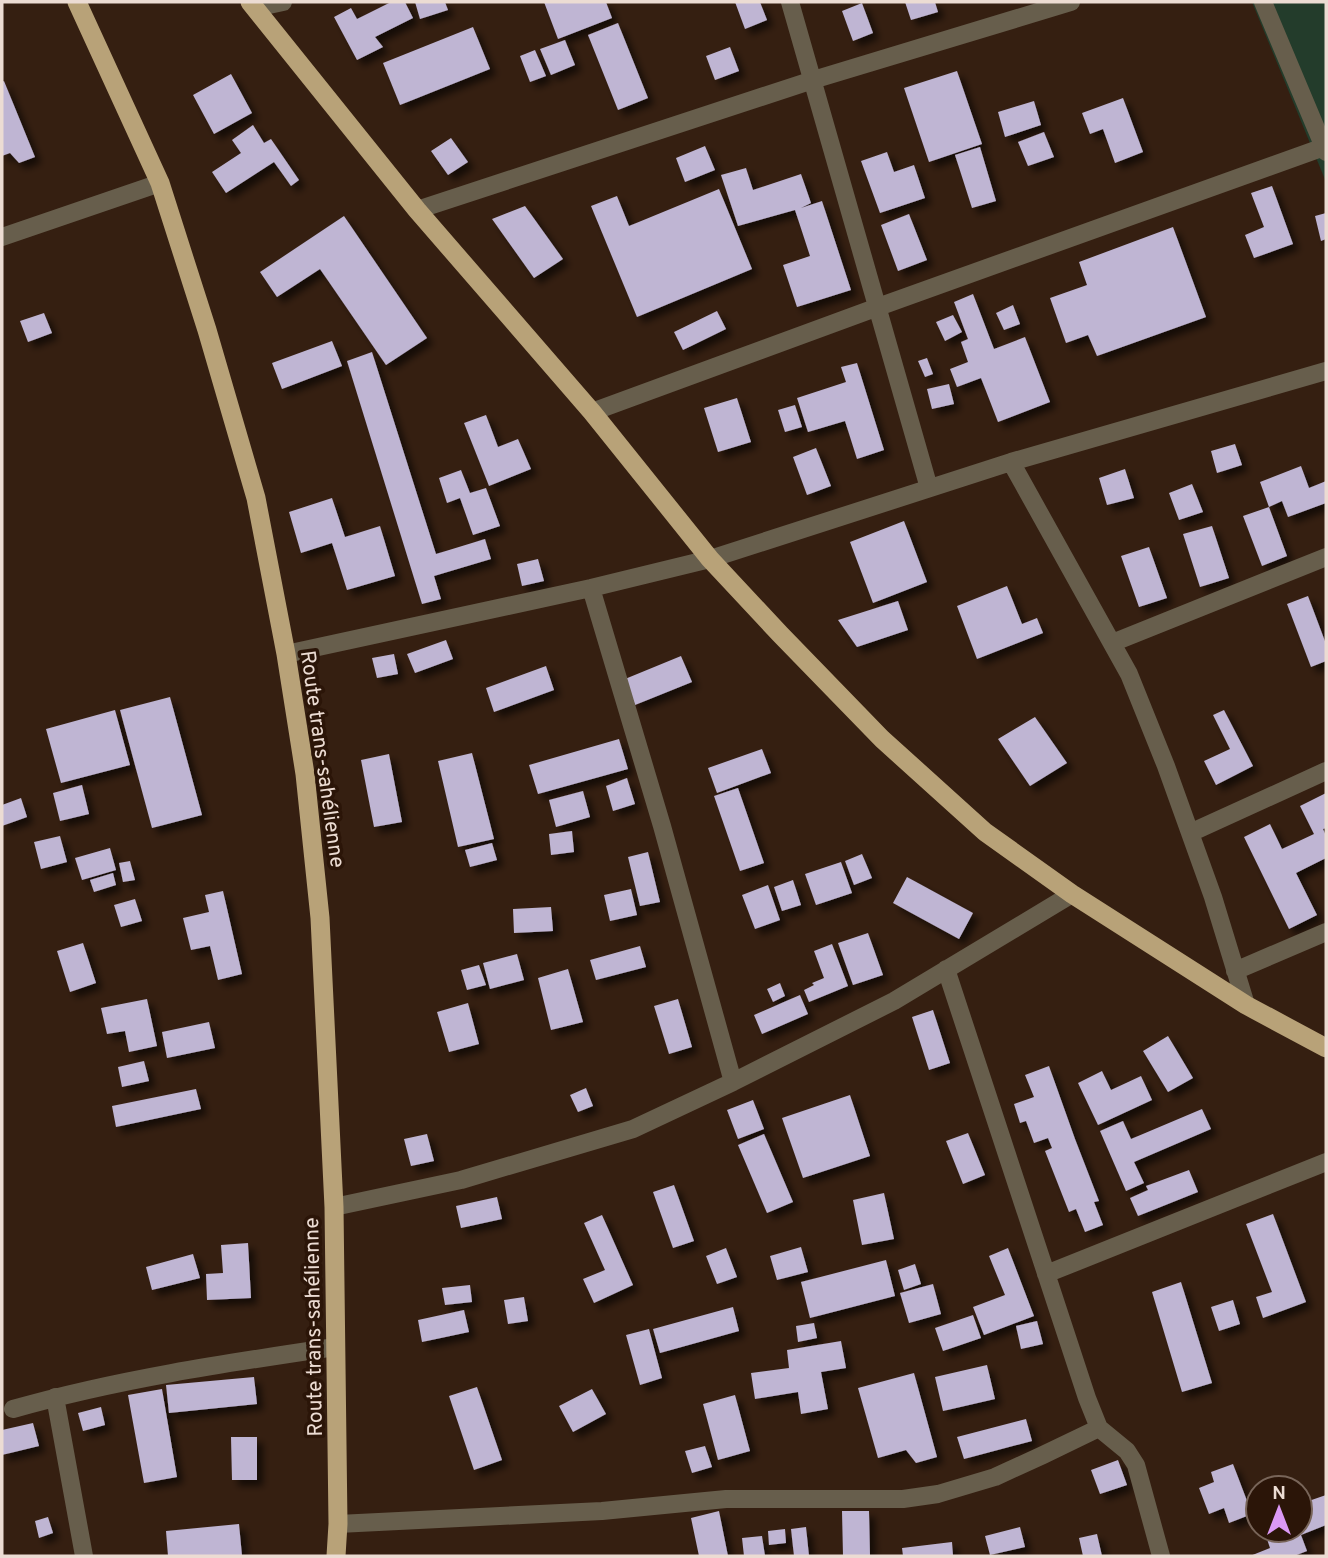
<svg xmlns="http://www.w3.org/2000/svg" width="1328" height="1558" viewBox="0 0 1328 1558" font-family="Overpass,sans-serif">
<defs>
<filter id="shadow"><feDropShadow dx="6" dy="6" stdDeviation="3.5" flood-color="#0009"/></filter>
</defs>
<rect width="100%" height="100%" fill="#351f11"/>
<path fill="#233c2b" d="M1252,2h74v180z"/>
<path fill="#bfb5d3" filter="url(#shadow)" d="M391,2h14l8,16 -38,19 8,10 -26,13 -23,-43 17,-9 6,11z
M415,2h30l3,8 -28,9z
M544,2h62l6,16 -54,21z
M735,2h25l7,18 -22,9z
M905,2h30l3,10 -27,8z
M862,3l11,30 -20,8 -11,-30z
M618,23l30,75 -30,12 -30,-75z
M473,27l17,42 -90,36 -17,-42z
M565,40l10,25 -24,10 -11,-26z
M730,47l9,24 -24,9 -9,-24z
M535,50l11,26 -16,6 -10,-26z
M957,71l25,73 -53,18 -25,-74z
M231,74l21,39 -38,21 -21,-39z
M4,81l31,76 -16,6 -9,-10 -8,3v-74z
M1123,98l20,54 -28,11 -12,-34 -13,5 -8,-21z
M1034,101l7,24 -36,12 -7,-25z
M253,125l11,18 7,-4 28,41 -8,6 -17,-24 -48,31 -14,-21 29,-19 -9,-13z
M1044,132l10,25 -26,9 -10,-24z
M451,138l17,24 -20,13 -17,-24z
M705,146l10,24 -30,12 -9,-24z
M980,147l16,54 -24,7 -17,-53z
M887,152l7,20 20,-7 11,33 -45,15 -19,-52z
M746,168l7,22 48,-16 10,29 -10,5 21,-7 29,89 -54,17 -14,-42 27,-9 -15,-46 -57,16 -17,-51z
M1272,186l21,58 -39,14 -9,-23 19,-8 -13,-34z
M719,189l33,80 -115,48 -46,-111 26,-10 12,30z
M525,206l38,53 -29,19 -42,-59z
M1326,213v26l-5,2 -6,-25z
M909,214l18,46 -29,11 -17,-46z
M344,216l83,122 -41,27 -66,-96 -43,28 -17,-25z
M1173,227l33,90 -109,39 -9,-21 -22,8 -16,-45 37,-13 -8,-23z
M973,294l21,55 31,-12 25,65 -52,20 -17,-44 -24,9 -7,-18 18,-7 -7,-20 7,-3 -14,-37z
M1013,305l7,19 -16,6 -8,-17z
M717,311l9,18 -43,21 -9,-18z
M44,313l8,20 -24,9 -8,-21z
M953,315l9,17 -17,9 -9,-19z
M332,341l10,25 -60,23 -10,-26z
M372,352l64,202 49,-15 6,20 -57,17 7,23 -19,5 -75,-243z
M927,358l6,16 -8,3 -7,-16z
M857,363l27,87 -27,9 -12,-38 -37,11 -11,-34 49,-16 -5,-15z
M949,384l5,20 -22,5 -5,-20z
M737,398l14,44 -33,10 -14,-44z
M795,405l7,22 -17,5 -7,-22z
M486,415l12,32 20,-8 13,30 -42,17 -25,-63z
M1235,444l7,21 -25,8 -6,-22z
M816,448l15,38 -24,9 -14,-38z
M1301,466l8,22 17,-7v22l-38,14 -6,-16 -13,6 -9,-25z
M1125,469l9,29 -27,7 -8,-27z
M461,470l9,23 16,-5 14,38 -27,9 -13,-37 -13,5 -8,-25z
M1192,484l11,28 -24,8 -10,-27z
M332,498l13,39 35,-11 15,50 -48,14 -15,-47 -31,10 -12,-41z
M1269,507l18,49 -25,10 -19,-50z
M904,521l23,61 -54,21 -23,-61z
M1212,526l17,52 -29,9 -17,-53z
M1149,547l18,51 -28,9 -18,-51z
M538,559l6,22 -22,5 -5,-22z
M1007,586l15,38 15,-6 6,15 -66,26 -20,-53z
M1308,596l18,48v17l-15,6 -24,-63z
M898,601l10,29 -51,17 -19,-27z
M446,640l7,19 -38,14 -8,-19z
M394,654l4,20 -21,4 -5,-20z
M681,656l11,26 -57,23 -10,-26z
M546,666l8,24 -60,22 -8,-24z
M170,697l32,118 -50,13 -32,-118z
M115,710l15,55 -69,18 -15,-54z
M1224,710l29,56 -37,19 -12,-24 26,-12 -17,-34z
M1035,717l32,46 -37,23 -32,-47z
M619,739l9,30 -90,25 -9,-29z
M762,749l9,24 -54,20 -9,-25z
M472,753l22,86 -36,8 -20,-86z
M389,754l13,68 -28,5 -13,-67z
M627,778l8,26 -22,7 -7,-25z
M82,785l7,29 -29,7 -7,-28z
M738,788l26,75 -24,8 -26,-75z
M583,791l7,26 -34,10 -7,-27z
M1326,793v35l-3,1 3,7v22l-30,15 21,42 -28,14 -45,-92 26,-13 12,25 32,-15 -14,-28z
M21,798l6,19 -25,9v-21z
M572,831l2,21 -23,3 -2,-21z
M60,836l7,26 -26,7 -7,-27z
M492,843l5,17 -27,7 -5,-17z
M110,848l6,22 -34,10 -7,-22z
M648,852l12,50 -20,4 -12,-49z
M862,854l10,24 -18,7 -9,-24z
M130,861l5,19 -12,2 -4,-19z
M841,862l11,31 -36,12 -11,-31z
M113,873l3,12 -22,7 -4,-12z
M907,877l66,36 -14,26 -66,-36z
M793,880l8,25 -19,6 -8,-24z
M768,885l12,35 -25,9 -13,-34z
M631,889l6,26 -27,6 -6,-26z
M223,891l19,83 -24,6 -8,-34 -19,4 -8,-32 26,-6 -4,-17z
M135,899l7,22 -21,6 -7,-22z
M551,907l2,24 -39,2 -1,-24z
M868,933l15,42 -30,10 -15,-42z
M83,943l13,40 -26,9 -13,-41z
M832,944l16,42 -39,16 -5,-12 10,-5 -2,-2 12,-5 -10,-27z
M640,946l6,21 -50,13 -6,-20z
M517,954l7,26 -34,9 -7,-26z
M479,965l7,20 -19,5 -6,-20z
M568,969l15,53 -32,8 -13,-52z
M780,983l5,13 -12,6 -6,-13z
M800,995l8,19 -46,20 -8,-19z
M147,999l10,47 -28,6 -4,-21 -18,3 -6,-26z
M678,999l14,48 -23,7 -15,-48z
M468,1003l11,41 -30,8 -12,-40z
M933,1010l17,53 -21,7 -17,-53z
M209,1022l6,26 -48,10 -5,-26z
M1168,1036l25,42 -25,14 -25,-41z
M144,1061l5,20 -27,6 -4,-20z
M1049,1066l26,73 24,62 -5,1 9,23 -18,7 -9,-23 -7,3 -24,-61 7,-3 -4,-10 -14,5 -8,-22 -6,2 -6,-19 20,-7 -9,-22z
M1102,1071l9,19 30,-14 11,24 -54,25 -20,-42z
M586,1088l7,18 -15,6 -8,-17z
M196,1089l5,20 -85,18 -4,-21z
M850,1095l20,61 -67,22 -21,-60z
M753,1100l11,29 -26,10 -11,-29z
M1202,1109l9,20 -77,33 10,21 -18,8 -26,-60 23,-10 8,18z
M968,1133l17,42 -22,9 -17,-43z
M427,1134l7,27 -23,5 -7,-27z
M764,1134l29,68 -26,11 -29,-68z
M1189,1170l9,22 -60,24 -8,-18 18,-8 -2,-4z
M674,1185l20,56 -21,7 -20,-56z
M884,1193l10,46 -32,6 -9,-45z
M497,1197l5,22 -41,9 -5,-22z
M1273,1214l33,88 -43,16 -7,-21 16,-5 -26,-68z
M602,1215l31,70 -39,18 -11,-24 22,-9 -21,-47z
M248,1243l3,55 -44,2 -1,-26 17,-1 -2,-28z
M801,1247l7,25 -31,8 -7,-24z
M726,1248l11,29 -20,7 -11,-28z
M1008,1248l26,68 -50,19 -11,-28 32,-12 -16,-39z
M193,1254l7,24 -48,12 -6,-23z
M886,1260l9,36 -85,22 -9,-36z
M915,1264l6,20 -17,6 -6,-20z
M1181,1282l31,101 -30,9 -30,-100z
M933,1284l8,30 -32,9 -9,-30z
M470,1285l2,17 -27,3 -3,-17z
M524,1297l4,24 -20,3 -4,-24z
M1233,1300l7,24 -21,7 -8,-24z
M733,1307l6,24 -79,22 -7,-24z
M464,1310l5,22 -47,10 -4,-22z
M973,1315l8,23 -38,13 -8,-23z
M1037,1321l6,23 -22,5 -5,-23z
M814,1323l3,15 -19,4 -2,-16z
M649,1329l13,49 -22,7 -14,-50z
M841,1341l5,27 -25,4 7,37 -27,5 -3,-22 -43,7 -4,-26 38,-5 -2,-18z
M987,1365l8,34 -52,12 -8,-34z
M914,1373l23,84 -21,6 -10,-13 -28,8 -20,-70z
M254,1377l3,27 -88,9 -3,-28z
M477,1387l25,73 -28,10 -25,-74z
M162,1389l15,88 -33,6 -16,-88z
M592,1389l14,25 -33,18 -14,-26z
M735,1395l15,56 -32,9 -15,-56z
M101,1407l4,18 -22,6 -5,-18z
M1026,1419l6,22 -68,18 -7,-22z
M33,1423l6,23 -37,9v-25z
M231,1437h26v43h-25z
M705,1446l7,21 -20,6 -7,-22z
M1118,1460l9,25 -27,9 -9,-24z
M1233,1464l19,50 -23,9 -5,-15 -15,6 -10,-26 15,-6 -3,-10z
M1326,1495v30l-25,10 6,16 -13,5h-44l20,-8 -6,-18h36v-26z
M719,1511l9,45h-29l-8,-38z
M842,1511h27l1,45h-27z
M48,1517l5,16 -14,5 -4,-17z
M239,1524l3,32h-74l-2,-25z
M806,1527l3,29h-15l-3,-27z
M1020,1527l5,20 -35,8 -5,-19z
M785,1529l1,14 -17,2 -1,-14z
M1097,1534l5,22h-19l-4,-18z
M762,1536l3,20h-21l-2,-18z
M952,1542l1,14h-50l-1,-8z"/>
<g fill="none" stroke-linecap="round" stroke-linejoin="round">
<path stroke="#675e4c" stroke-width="18" d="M790,2l139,486
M1263,2l63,150
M255,8l28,-6
M417,210l396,-130 258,-78
M2,237l158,-54
M592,412l286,-105 446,-160
M1011,462l118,212 37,92 47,131 33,108
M591,588l71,238 71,256
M1112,643l214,-86
M286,654l305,-66 119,-29 301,-97 315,-91
M1190,833l136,-62
M946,969l141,429 12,30 28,23 9,14 25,91
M1235,971l91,-39
M334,1207l127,-27 172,-51 100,-47 161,-81 178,-107
M1046,1274l280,-112
M55,1397l29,159
M13,1409c105,-30 214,-46 322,-62
M338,1524l264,-13 124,-12h177l35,-5 57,-17 48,-22 56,-27"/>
<path stroke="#b8a278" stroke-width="19" d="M77,2l83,181 47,147 49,168 30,156 19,120 15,144 14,289 4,317 -2,32
M250,2l167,208 175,202 118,147 70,75 102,105 103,93 87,62 174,111 80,43"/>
</g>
<g text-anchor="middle" stroke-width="7" stroke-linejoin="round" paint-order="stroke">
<g font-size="21" fill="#ecdcd3" stroke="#2b1508">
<text transform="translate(323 759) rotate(82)" y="7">Route trans-sahélienne</text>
<text transform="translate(313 1327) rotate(-91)" y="7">Route trans-sahélienne</text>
</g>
</g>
<rect width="1328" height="1558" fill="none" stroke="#ecdcd3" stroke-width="7"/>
<g transform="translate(1279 1509)"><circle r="33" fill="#2b1508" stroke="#786559" stroke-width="2"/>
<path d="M0-5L12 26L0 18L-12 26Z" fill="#db99f5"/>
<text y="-10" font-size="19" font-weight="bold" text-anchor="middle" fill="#ecdcd3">N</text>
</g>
</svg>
